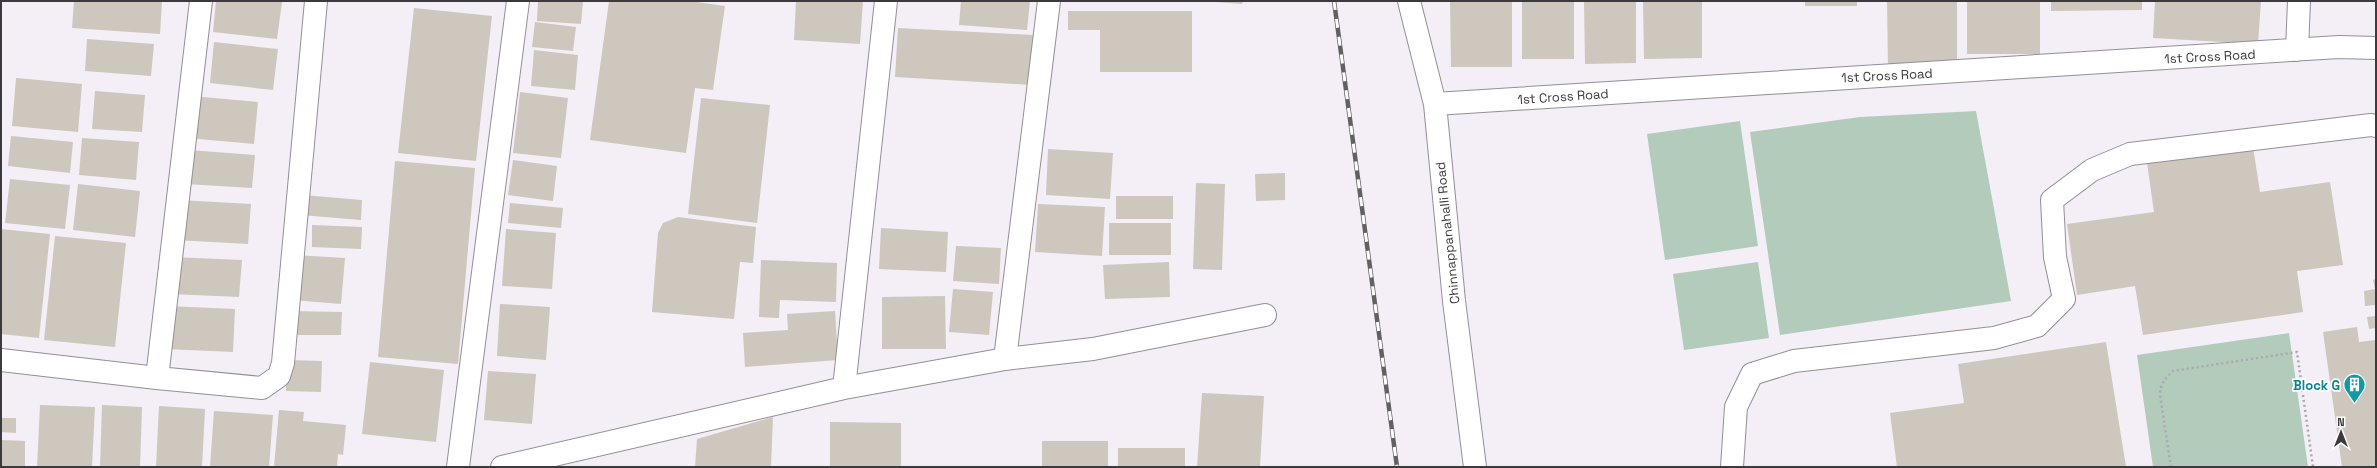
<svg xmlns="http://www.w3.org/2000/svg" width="2377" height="468" viewBox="0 0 2377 468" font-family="'Space Grotesk',sans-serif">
<rect width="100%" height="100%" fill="#f4eef7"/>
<path fill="#b2cbbb" d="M1976,111l35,190 -231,34 -30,-203 110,-15z
M1740,121l18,125 -93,14 -18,-126z
M1758,262l11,76 -85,12 -11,-76z
M2289,333l19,134h-155l-16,-112z"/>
<path fill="#cdc7be" d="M74,1h88l-2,33 -88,-6z
M216,1l66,1 -5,37 -64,-7z
M538,1h45l-2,23 -44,-3z
M609,1h81l35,5 -12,84 -18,-2 -9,65 -96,-13z
M796,1h67l-3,43 -66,-4z
M961,1h69l-3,29 -68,-5z
M1201,1h42l-1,3z
M1450,1h62v66h-61z
M1522,1h52v58h-52z
M1584,1h52v62l-51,1z
M1643,1h59v57l-58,1z
M1805,1h52v5h-52z
M1887,1h70v66l-69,1z
M1967,1h73v53h-73z
M2051,1h91v9l-91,1z
M2155,1h106l-3,43 -105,-6z
M414,8l78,8 -16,145 -78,-8z
M1068,11h124v61h-92v-42h-32z
M535,22l41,5 -3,24 -41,-4z
M898,28l135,7 -2,50 -136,-8z
M87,39l67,5 -3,32 -66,-5z
M214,42l64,7 -5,41 -63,-7z
M534,50l44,5 -3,35 -44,-4z
M16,78l66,6 -4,48 -66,-6z
M95,91l50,4 -3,37 -50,-3z
M520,92l48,6 -7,60 -48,-5z
M191,96l67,6 -4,42 -66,-6z
M701,98l69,7 -13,118 -69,-9z
M11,136l62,6 -3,31 -62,-7z
M82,138l57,4 -3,38 -57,-5z
M2253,147l7,45 70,-10 13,83 -46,6 6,41 -160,23 -8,-49 -58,9 -10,-71 87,-12 -7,-49z
M1048,149l65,4 -3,46 -64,-4z
M189,150l66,5 -3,33 -66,-4z
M513,160l44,6 -4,35 -45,-6z
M395,161l80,7 -17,196 -80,-7z
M1285,173v27l-29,1 -1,-27z
M10,179l60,6 -5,44 -60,-6z
M1196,183l29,1 -3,86 -29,-1z
M78,184l62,7 -5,46 -62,-7z
M303,195l59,5 -1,20 -60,-5z
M1116,196h57v23h-57z
M179,200l72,4 -3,40 -72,-4z
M510,203l53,5 -2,20 -53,-5z
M1038,204l67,3 -3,49 -67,-4z
M678,217l78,10 -3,36 -13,-1 -6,57 -82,-7 6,-79 5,-10z
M1109,223h62v32h-62z
M312,225l50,2 -1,22 -49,-2z
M881,228l67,4 -2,40 -67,-3z
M1,229l49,5 -11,104 -38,-4z
M506,229l50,4 -4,56 -50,-3z
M55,236l71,7 -11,104 -71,-7z
M956,246l45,2 -2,36 -46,-3z
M295,255l50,3 -4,46 -49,-4z
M173,257l69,3 -3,37 -68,-3z
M761,260l76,3 -1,39 -56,-2 -1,18 -20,-1z
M1169,262l1,35 -65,2 -2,-34z
M2376,279v29h-1v-3l-10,1 -1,-15 11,-2 -2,-9z
M953,289l40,3 -4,43 -40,-3z
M945,296l1,53h-64v-52z
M500,304l50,3 -4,53 -49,-4z
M167,306l68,3 -2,43 -68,-3z
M290,311l52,1 -1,23h-51z
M835,311l3,49 -93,7 -2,-34 45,-3 -1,-16z
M2376,316v12l-7,1 -2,-12z
M2357,327l2,15 17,-2v127h-34l-19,-135z
M2106,342l20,125h-229l-7,-54 74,-10 -6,-39z
M287,360l35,1 -1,31 -35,-1z
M370,362l74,8 -8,72 -74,-8z
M488,371l48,3 -4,50 -48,-4z
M1202,393l62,3 -4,71h-63z
M40,405l55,2 -3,60h-55z
M102,405l40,2 -2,60h-40z
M159,406l46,3 -3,58h-46z
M279,410l25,2 -1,9 43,4 -3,30 -5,-1 -1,13h-63z
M214,411l59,4 -4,52h-59z
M773,417l-2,50h-76l2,-28z
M1,418h15v15l-15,-1z
M830,422l71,1v44h-71z
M1,440l24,1v26h-24z
M1042,441h66v26h-66z
M1118,448h67v19h-67z"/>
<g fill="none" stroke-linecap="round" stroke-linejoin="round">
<defs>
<path id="minor" d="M1409,1l26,103 19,197 21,166
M2297,50l2,-49
M1435,104l904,-57 37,1
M1005,359l44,-358
M1,360l156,18 105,10 17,-12 4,-13 33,-362
M157,378l44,-377
M844,388l42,-387
M458,467l60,-466
M502,467l342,-79 161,-29 88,-10 172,-34
M1732,467l4,-60 16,-33 42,-13 200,-23 43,-12 27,-27 -9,-42 -3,-57 40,-30 38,-16 241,-29 5,1"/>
</defs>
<use href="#minor" stroke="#948e97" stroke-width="24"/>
<path stroke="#ada8af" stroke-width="2.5" stroke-dasharray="2 3" stroke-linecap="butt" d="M2171,467l-11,-72c0,-11 5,-17 13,-24l124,-19 16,115"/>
<use href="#minor" stroke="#fff" stroke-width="22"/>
<defs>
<path id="rail" d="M1334,1l63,466"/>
</defs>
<use href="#rail" stroke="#636064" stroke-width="4.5"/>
<use href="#rail" stroke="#fff" stroke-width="3" stroke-dasharray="9" stroke-linecap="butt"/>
</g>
<defs>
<symbol id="building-pin" viewBox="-11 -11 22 30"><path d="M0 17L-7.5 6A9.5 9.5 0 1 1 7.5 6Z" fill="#0f9aa8" stroke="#fff"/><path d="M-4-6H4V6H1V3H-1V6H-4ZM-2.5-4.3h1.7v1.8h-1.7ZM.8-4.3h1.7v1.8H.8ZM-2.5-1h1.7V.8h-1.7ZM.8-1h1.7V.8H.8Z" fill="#fff"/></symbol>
</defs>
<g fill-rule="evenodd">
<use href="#building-pin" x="2342" y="372" width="25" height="34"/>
</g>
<g text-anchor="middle" stroke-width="3.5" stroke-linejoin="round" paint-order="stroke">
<g font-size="13" fill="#3c3a3d" stroke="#fff">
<text transform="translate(2210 56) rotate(-3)" y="5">1st Cross Road</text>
<text transform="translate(1887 75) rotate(-3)" y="5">1st Cross Road</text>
<text transform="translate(1563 96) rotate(-4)" y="5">1st Cross Road</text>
<text transform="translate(1447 233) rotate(-96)" y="5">Chinnappanahalli Road</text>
</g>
<g font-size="13" font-weight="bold" fill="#0d838f" stroke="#fff" text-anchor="end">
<text x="2340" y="390">Block G</text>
</g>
</g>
<rect width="2377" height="468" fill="none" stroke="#3c3a3d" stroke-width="4"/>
<g transform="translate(2341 432)" stroke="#ffffff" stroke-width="3" paint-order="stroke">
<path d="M0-3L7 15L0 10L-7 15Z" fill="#3c3a3d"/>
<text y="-6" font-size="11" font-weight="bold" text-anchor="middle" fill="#3c3a3d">N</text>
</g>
</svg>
